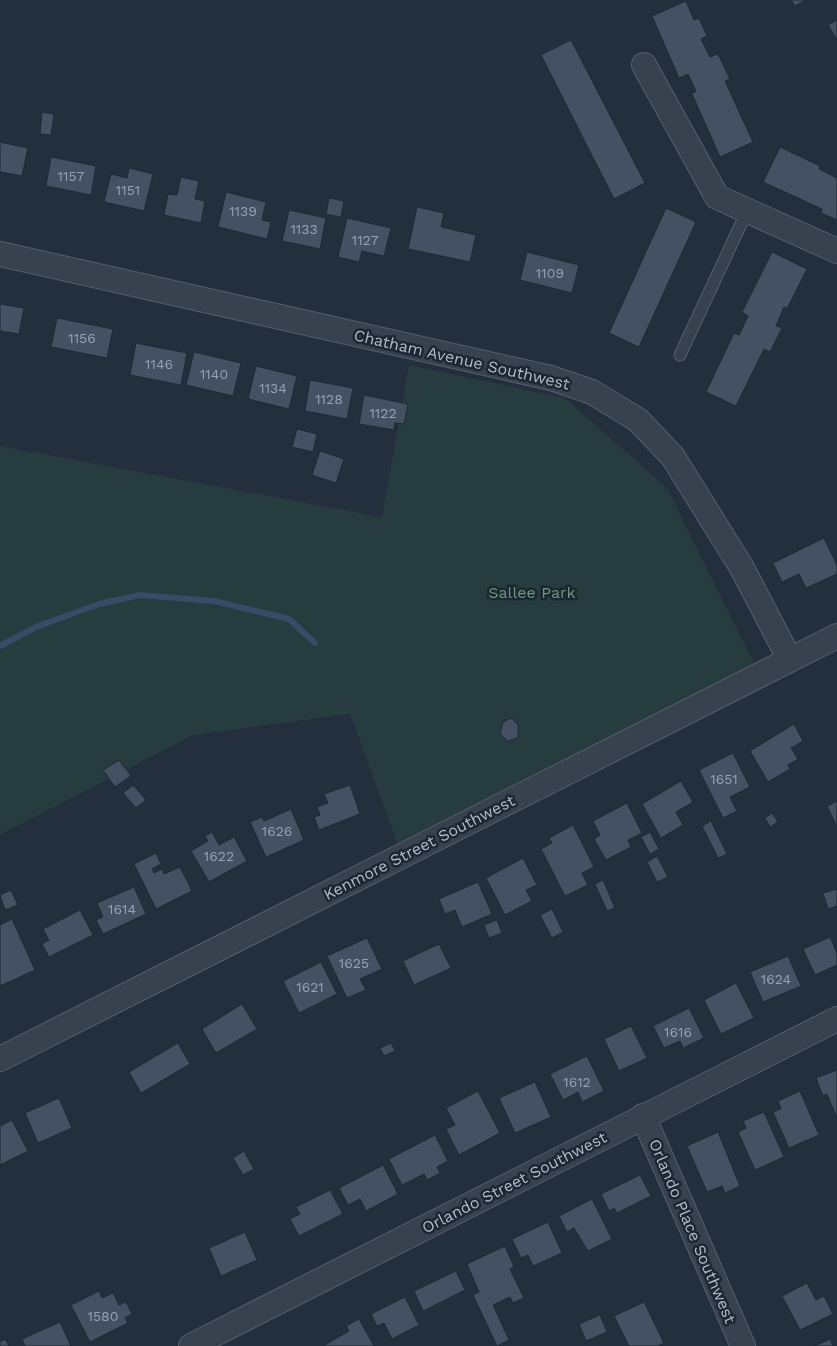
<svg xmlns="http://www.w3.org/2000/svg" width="837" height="1346" viewBox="0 0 837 1346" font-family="'Work Sans',sans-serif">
<rect width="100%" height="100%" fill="#242f3e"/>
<path fill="#263c3f" d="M409,365l156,33 102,90 88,177 -355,185 -50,-136 -157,21 -193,100v-389l382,71z"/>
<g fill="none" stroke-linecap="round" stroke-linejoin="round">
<path stroke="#394c67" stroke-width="6" d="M0,646l36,-19 63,-23 41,-9 74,6 75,18 26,24"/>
</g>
<path fill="#455162" stroke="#1f2835" d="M791,0h15l-11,6z
M686,1l8,19 5,-2 8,18 -6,3 9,18 8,-3 12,25 -5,2 28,61 -33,15 -28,-63 4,-3 -8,-17 -9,4 -27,-62z
M837,20v20l-9,-15z
M571,40l74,143 -31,16 -73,-144z
M42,112l12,2 -3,21 -11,-1z
M0,142l28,6 -6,28 -22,-4z
M780,147l40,19 -1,3 18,9v42l-16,-7 1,-4 -59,-27z
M51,157l45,9 -5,29 -45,-9z
M129,168l24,6 -9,37 -40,-9 7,-28 16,4z
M181,177l18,4 -4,18 10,2 -4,22 -37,-8 4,-21 9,1z
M226,192l40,10 -4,18 9,2 -4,17 -49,-12z
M329,198l15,3 -3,16 -15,-3z
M417,207l27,6 -3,14 35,8 -6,27 -62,-13z
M666,208l30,14 -57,125 -30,-14z
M289,210l37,8 -6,31 -38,-8z
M347,218l44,10 -7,28 -22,-5 -3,11 -21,-5z
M527,252l52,13 -7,28 -52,-13z
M772,252l35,17 -20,40 -3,-2 -8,19 6,2 -12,24 -6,-3 -28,57 -30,-14 28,-59 5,2 9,-19 -6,-4z
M0,304l24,4 -5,26 -19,-3z
M57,318l56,11 -6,29 -56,-11z
M136,343l51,10 -6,32 -51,-10z
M194,352l47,11 -8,33 -47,-11z
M256,366l41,10 -8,33 -41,-10z
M310,380l43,8 -6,31 -42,-8z
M364,395l44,9 -4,20 -9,-1 -1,7 -35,-6z
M297,429l20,5 -4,18 -21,-5z
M320,451l24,8 -8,24 -24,-8z
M824,538l13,27v9l-31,14 -7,-14 -17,8 -9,-19z
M511,718l7,6v14l-10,3 -8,-7 3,-12z
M794,724l9,17 -12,7 7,11 -10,6 2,4 -22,13 -18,-31z
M733,753l17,34 -20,10 7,14 -14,7 -24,-48z
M119,760l12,16 -16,11 -12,-17z
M681,781l12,21 -17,10 7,13 -22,13 -19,-34z
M133,785l13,15 -10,8 -13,-15z
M350,785l10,29 -41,16 -5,-13 6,-2 -3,-8 11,-4 -4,-9z
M837,801v26l-10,-21z
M627,803l15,30 -14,7 3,7 -25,13 -12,-21 6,-4 -7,-14z
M291,809l13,31 -38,17 -16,-35 12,-5 2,4z
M772,813l6,9 -8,5 -5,-9z
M711,821l16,33 -9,4 -16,-32z
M573,825l21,42 -12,6 6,12 -23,11 -24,-47 11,-6 -3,-5z
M212,832l7,13 15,-8 13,24 -38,21 -18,-31 17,-10 -3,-5z
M650,832l9,17 -9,5 -9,-17z
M156,853l5,11 -9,5 2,4 8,-4 2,5 16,-7 12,24 -36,18 -22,-45z
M657,856l11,21 -11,5 -10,-20z
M523,858l14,27 -11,5 6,11 -27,14 -19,-37z
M603,880l12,28 -8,3 -12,-27z
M478,882l14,32 -30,13 -7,-17 -10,4 -6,-15z
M134,887l12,27 -43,20 -7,-14 7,-3 -6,-14z
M837,889v17l-9,3 -5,-16z
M11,890l7,15 -13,5 -5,-15z
M552,909l11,23 -11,6 -12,-23z
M80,910l13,25 -44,22 -7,-13 7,-4 -6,-11z
M12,919l23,51 -35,16v-61z
M497,920l5,13 -13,5 -5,-13z
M830,937l7,16v12l-22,10 -12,-26z
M367,938l15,31 -22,10 6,11 -19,8 -20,-42z
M439,944l12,24 -37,17 -11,-24z
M788,956l13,30 -38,16 -13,-30z
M321,962l16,32 -38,19 -16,-32z
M736,983l18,35 -33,16 -17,-34z
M242,1004l15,25 -41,24 -14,-24z
M689,1008l15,30 -21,10 -3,-7 -16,7 -11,-22z
M631,1026l16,32 -28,13 -15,-32z
M178,1043l12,21 -49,29 -12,-21z
M391,1043l4,8 -11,5 -4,-8z
M587,1056l17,35 -22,11 -4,-10 -15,8 -13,-26z
M837,1070v48l-10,-24 -4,2 -7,-18z
M535,1082l16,35 -36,16 -16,-35z
M478,1091l22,42 -41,22 -13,-26 9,-4 -9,-17z
M800,1091l19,44 -30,13 -16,-36 8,-3 -3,-8z
M59,1098l13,30 -34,15 -13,-30z
M764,1112l20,45 -29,13 -17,-38 8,-4 -3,-7z
M12,1120l16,31 -28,14v-39z
M718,1132l22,54 -15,7 -3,-7 -15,6 -20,-46z
M435,1135l13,26 -11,6 3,6 -13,7 -3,-6 -22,11 -13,-26z
M244,1151l10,18 -11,6 -10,-17z
M383,1165l15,29 -32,17 -6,-12 -12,6 -9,-17z
M640,1175l11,21 -34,17 -3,-5 -5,3 -8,-17z
M330,1190l13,24 -44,22 -9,-17 10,-5 -4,-7z
M592,1199l20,40 -24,12 -14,-23 -7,4 -8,-16z
M548,1222l14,31 -29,13 -5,-11 -7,3 -9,-19z
M245,1232l12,28 -36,16 -12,-28z
M505,1246l9,21 -4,2 14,29 -11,5 -3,-6 -17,8 16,35 -12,6 -24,-51 6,-3 -12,-28z
M456,1271l9,19 -42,21 -9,-20z
M807,1283l9,17 8,-4 9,18 -33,16 -18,-34z
M99,1291l3,7 11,-5 6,12 7,-3 6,12 -7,4 3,5 -38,19 -19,-37z
M405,1297l14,28 -27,14 -8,-16 -7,3 -6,-12z
M644,1302l20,41 -6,3h-29l-15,-30z
M600,1315l7,17 -21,9 -7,-17z
M359,1319l15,27h-51l26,-15 -3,-5z
M60,1322l11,24h-46l-3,-7z
M5,1339l4,7h-9v-4z
M830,1339l3,7h-18z"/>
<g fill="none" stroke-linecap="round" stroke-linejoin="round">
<defs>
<path id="service" d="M680,355l67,-144"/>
<path id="minor" d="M644,65l73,132 120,54
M0,254l551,124 41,14 46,28 35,37 69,111 48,92
M0,1059l837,-423
M643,1116l100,230
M191,1346l646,-327"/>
</defs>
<use href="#service" stroke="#565f6c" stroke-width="13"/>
<use href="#minor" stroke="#565f6c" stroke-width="26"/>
<use href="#service" stroke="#38414e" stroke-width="11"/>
<use href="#minor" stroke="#38414e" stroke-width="24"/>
</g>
<g text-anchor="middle" stroke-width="5" stroke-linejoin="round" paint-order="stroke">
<g font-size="14" fill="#98a1af">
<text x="71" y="181">1157</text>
<text x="128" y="195">1151</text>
<text x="243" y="216">1139</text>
<text x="304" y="234">1133</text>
<text x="365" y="245">1127</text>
<text x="550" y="278">1109</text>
<text x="82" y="343">1156</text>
<text x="159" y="369">1146</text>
<text x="214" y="379">1140</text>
<text x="273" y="393">1134</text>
<text x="329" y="404">1128</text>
<text x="383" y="418">1122</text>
<text x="724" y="784">1651</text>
<text x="277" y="836">1626</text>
<text x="219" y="861">1622</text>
<text x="122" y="914">1614</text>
<text x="354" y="968">1625</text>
<text x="776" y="984">1624</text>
<text x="310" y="992">1621</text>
<text x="678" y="1037">1616</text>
<text x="577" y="1087">1612</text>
<text x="103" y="1321">1580</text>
</g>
<g font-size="16" fill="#b4bcc9" stroke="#1d2633">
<text transform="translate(462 359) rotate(13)" y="6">Chatham Avenue Southwest</text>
<text transform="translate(419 847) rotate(-27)" y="6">Kenmore Street Southwest</text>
<text transform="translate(514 1182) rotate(-27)" y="6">Orlando Street Southwest</text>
<text transform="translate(693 1231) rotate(67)" y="6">Orlando Place Southwest</text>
</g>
<g font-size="16" fill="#6b9a76" stroke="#1d2633">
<text x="532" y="598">Sallee Park</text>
</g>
</g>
</svg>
